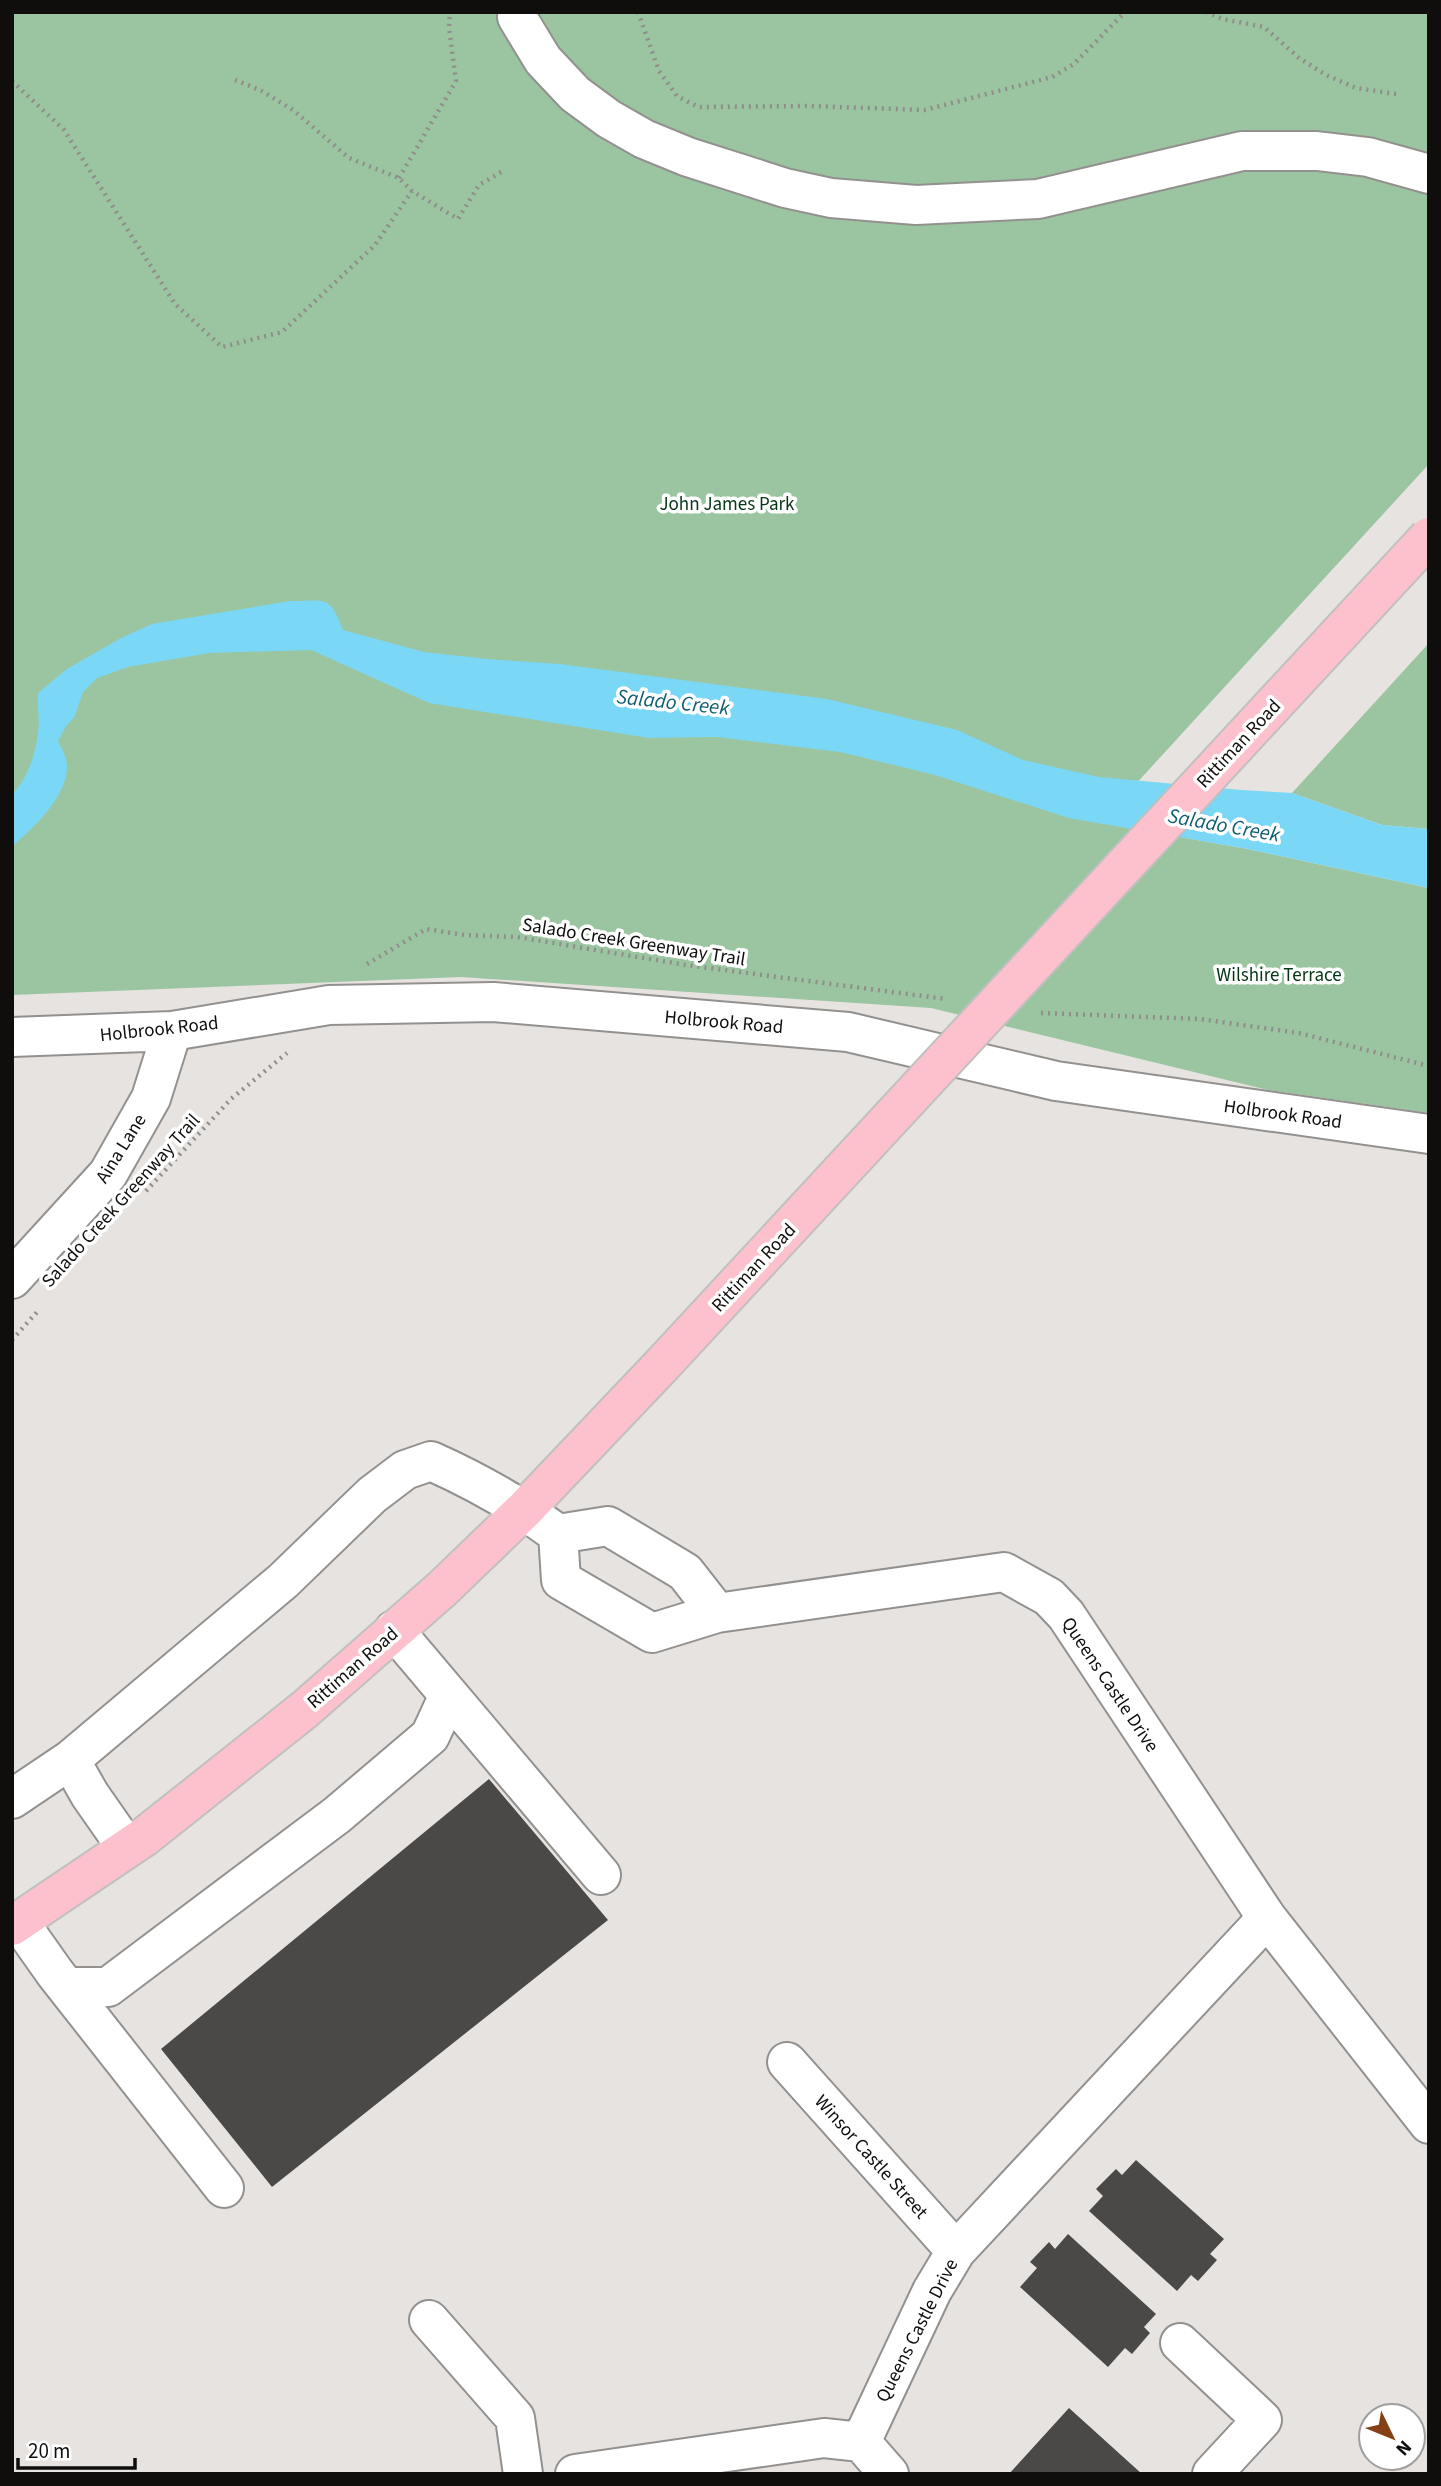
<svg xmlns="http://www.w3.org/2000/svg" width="1441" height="2486" viewBox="0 0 1441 2486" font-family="'Source Sans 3',sans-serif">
<rect width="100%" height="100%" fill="#e6e3e0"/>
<path fill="#9bc5a1" d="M12,12h1417v452l-329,359 148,26 181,39v225l-161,-23 -337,-82 -470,-31 -449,18z
M1429,643v186l-47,-4 -90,-32z"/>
<path fill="#7bd7f6" d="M290,601c37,0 39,-7 53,29l81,22 63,7 73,5 267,35 130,31 66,30 76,17 142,13 51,3 90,32 47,4v59l-181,-39 -179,-31 -134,-43 -95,-23 -123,-15 -68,1 -220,-35 -118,-53 -102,3 -81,14 -31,11 -14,14 -9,26 -8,8 -8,15c4,9 9,16 9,26 0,29 -34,62 -55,79v-52c15,-13 24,-42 26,-61 2,-13 -1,-27 0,-40l29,-24 54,-31 31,-14z"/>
<path fill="#4b4947" d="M489,1779l119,141 -336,267 -111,-138z
M1136,2160l88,79 -14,15 7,6 -19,21 -7,-6 -14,16 -88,-80 14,-15 -7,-7 20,-20 6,6z
M1068,2234l88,80 -12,13 6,6 -18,21 -7,-6 -17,19 -88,-80 17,-19 -7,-6 19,-20 6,7z
M1069,2408l73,66h-133z"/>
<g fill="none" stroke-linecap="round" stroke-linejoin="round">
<defs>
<path id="minor" d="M517,17l26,43 32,34 34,25 35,20 44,18 97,31 46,10 85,7 122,-6 204,-48h75l51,6 61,17
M12,1037l160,-6 157,-26 164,-3 355,30 208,49 373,53
M12,1279l96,-105 43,-76 21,-67
M558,1534l3,46 91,53 65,-20 287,-41 45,25 17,18 201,303 162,206
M394,1630l207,245
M70,1760l213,-179 89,-86 33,-25 26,-9c45,20 87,44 127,73l50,-8 77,46 32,41
M12,1799l58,-39 20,35 37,53
M19,1922l36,51 169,215
M67,1987h41l229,-172 93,-79 19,-41
M787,2062l169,189
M429,2320l86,98 8,56
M1180,2343l82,77 -50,54
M861,2442l71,-151 24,-40 311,-333
M575,2474l249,-36 37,4 28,32"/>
<path id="major" d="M12,1926l132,-89 160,-127 138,-121 82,-79 137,-144"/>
</defs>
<use href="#minor" stroke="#93918f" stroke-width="42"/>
<use href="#major" stroke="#c1c0c0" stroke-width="42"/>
<path stroke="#908d8b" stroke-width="4.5" stroke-dasharray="2 5" stroke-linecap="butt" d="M638,12l21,59 18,25 21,11 110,-1 117,4 127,-33 22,-13 51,-52
M1206,12l17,7 41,8 35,31 27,17 30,13 40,6
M235,80l25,10 33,20 56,48 50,20 13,13 46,28 21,-34 24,-14
M12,81l52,49 111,174 47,43 60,-15 93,-87 37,-54
M399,178l57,-97 -7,-54 1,-15
M367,964l59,-35 38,6 53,2 169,28 260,34
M1041,1013l159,6 99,14 130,33
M146,1191l85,-92 56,-46
M12,1340l25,-28"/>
<use href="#minor" stroke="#fff" stroke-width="38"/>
<use href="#major" stroke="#fcc1cd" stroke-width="38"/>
<defs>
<path id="major-bridge" d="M661,1366l768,-829"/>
</defs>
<use href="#major-bridge" stroke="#c1c0c0" stroke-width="42" stroke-linecap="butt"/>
<use href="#major-bridge" stroke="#fcc1cd" stroke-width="38"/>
</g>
<g text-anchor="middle" stroke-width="7" stroke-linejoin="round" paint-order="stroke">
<g font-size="19" fill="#053615" stroke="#fff">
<text x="727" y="510">John James Park</text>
<text x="1279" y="981">Wilshire Terrace</text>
</g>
<g font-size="19" fill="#0f0e0d" stroke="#fff">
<text transform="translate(1238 743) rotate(-47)" y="7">Rittiman Road</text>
<text transform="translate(634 941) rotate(9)" y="7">Salado Creek Greenway Trail</text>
<text transform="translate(724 1021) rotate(5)" y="7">Holbrook Road</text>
<text transform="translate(159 1028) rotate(-6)" y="7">Holbrook Road</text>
<text transform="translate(1283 1113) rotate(8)" y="7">Holbrook Road</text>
<text transform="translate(120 1148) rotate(-58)" y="7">Aina Lane</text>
<text transform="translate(120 1200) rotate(-48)" y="7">Salado Creek Greenway Trail</text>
<text transform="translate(753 1267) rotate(-47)" y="7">Rittiman Road</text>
<text transform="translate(352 1667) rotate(-41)" y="7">Rittiman Road</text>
<text transform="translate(1111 1684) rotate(56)" y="7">Queens Castle Drive</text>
<text transform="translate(872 2156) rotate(48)" y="7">Winsor Castle Street</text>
<text transform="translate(916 2330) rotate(-63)" y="7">Queens Castle Drive</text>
</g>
<g font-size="21" font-style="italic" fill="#105d72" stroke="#fff">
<text transform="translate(673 702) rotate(6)" y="7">Salado Creek</text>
<text transform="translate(1224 825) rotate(10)" y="7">Salado Creek</text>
</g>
</g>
<rect width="1441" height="2486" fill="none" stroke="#0f0e0d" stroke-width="28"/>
<g transform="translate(1392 2437) rotate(133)"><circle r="33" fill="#ffffff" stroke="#9f9f9e" stroke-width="2"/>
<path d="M0-5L12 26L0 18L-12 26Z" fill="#854115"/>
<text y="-10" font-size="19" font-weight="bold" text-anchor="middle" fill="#0f0e0d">N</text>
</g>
<path d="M18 2458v10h117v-10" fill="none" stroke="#0f0e0d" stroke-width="3.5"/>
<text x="28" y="2458" font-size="21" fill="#0f0e0d" stroke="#ffffff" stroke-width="5" paint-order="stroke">20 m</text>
</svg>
